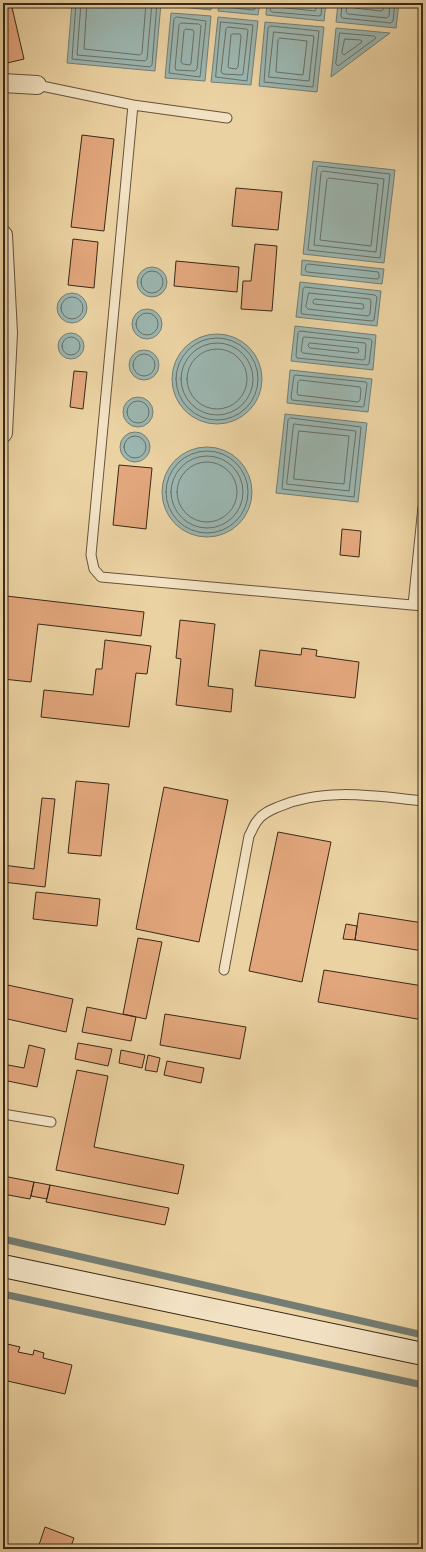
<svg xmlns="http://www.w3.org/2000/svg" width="426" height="1552" viewBox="0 0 426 1552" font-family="'Old Standard TT',serif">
<rect width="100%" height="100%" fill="#ebd2a2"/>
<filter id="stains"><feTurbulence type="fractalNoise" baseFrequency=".005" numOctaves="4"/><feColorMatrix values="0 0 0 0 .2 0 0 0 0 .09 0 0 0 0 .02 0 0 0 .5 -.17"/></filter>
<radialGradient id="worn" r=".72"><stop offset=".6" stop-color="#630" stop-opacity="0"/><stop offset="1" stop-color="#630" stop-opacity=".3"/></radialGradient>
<path fill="#9bb5af" stroke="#747d73" d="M72,3h89l-6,68 -88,-8z
M172,3h40l-1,7 -39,-4z
M219,3h41l-2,12 -40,-4z
M267,3h59l-2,18 -58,-6z
M338,3h61l-3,25 -60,-6z
M171,13l40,3 -6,65 -40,-3z
M218,17l40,4 -7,64 -40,-3z
M265,22l59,5 -7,65 -58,-6z
M336,28l54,5 -59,44z
M313,161l82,9 -11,93 -81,-9z
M302,260l82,9 -2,15 -81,-9z
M137 282a15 15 0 1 1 30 0a15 15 0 1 1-30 0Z
M300,282l81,9 -4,35 -81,-9z
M57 308a15 15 0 1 1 30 0a15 15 0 1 1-30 0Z
M132 324a15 15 0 1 1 30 0a15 15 0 1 1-30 0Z
M295,326l81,9 -3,35 -82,-9z
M58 346a13 13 0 1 1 26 0a13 13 0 1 1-26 0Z
M172 379a45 45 0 1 1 90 0a45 45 0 1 1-90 0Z
M129 365a15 15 0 1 1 30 0a15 15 0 1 1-30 0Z
M290,370l82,9 -4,33 -81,-9z
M123 412a15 15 0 1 1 30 0a15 15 0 1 1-30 0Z
M285,414l82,9 -9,79 -82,-9z
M120 447a15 15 0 1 1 30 0a15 15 0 1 1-30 0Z
M162 492a45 45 0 1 1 90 0a45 45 0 1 1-90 0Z"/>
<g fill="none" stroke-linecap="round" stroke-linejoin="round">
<path stroke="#6a6f64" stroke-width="1" d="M76,3l-4,56 78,8 2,-2 5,-62
M81,3l-4,52 68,6 2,-2 5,-56
M87,3l-3,46 56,6 2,-2 4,-50
M223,3l1,4 29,3 2,-1 1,-6
M271,3l-1,7 2,2 47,4 2,-1 1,-12
M276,3l1,4 38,4 1,-2 1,-6
M342,3l-1,13 1,2 49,5 2,-2 2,-18
M347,3l-1,9 2,2 39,4 2,-2 1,-13
M353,3l1,5 27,3 2,-1 1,-7
M177,17l29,4 -6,56 -31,-4 5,-54z
M221,22l32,3 -6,56 -31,-4z
M181,23l18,1 2,2 -4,43 -2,2 -19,-1 -1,-2 4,-43z
M271,26l48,5 -6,56 -49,-5 4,-54z
M228,27l18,2 2,1 -5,44 -1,1 -19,-1 -2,-2 5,-43z
M186,29l7,1 1,2 -3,31 -1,2 -7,-1 -2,-2 3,-31z
M274,32l40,4 -5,45 -40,-4z
M340,33l34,3 2,2 -38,28 -2,-2z
M233,34h7l1,2 -3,31 -2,2 -7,-1 -1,-1 3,-32z
M280,38l27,3 -4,34 -27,-3 2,-32z
M345,39l16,1 1,2 -18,13 -2,-2z
M319,166l71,8 -10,84 -72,-8 9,-82z
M323,171l61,8 -8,73 -62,-7 7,-72z
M329,178l49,6 -7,62 -51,-6 7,-60z
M308,264l70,8 1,2v4l-2,1 -70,-7 -2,-2 1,-4z
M141 282a11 11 0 1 1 22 0a11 11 0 1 1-22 0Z
M305,287l70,8 2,2 -3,23 -2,1 -70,-7 -1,-2 2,-23z
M309,293l61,6 1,2 -1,13 -2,2 -60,-7 -2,-2z
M61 308a11 11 0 1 1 22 0a11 11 0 1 1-22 0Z
M315,299l48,5 1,4 -2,1 -48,-5 -1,-2z
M136 324a11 11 0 1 1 22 0a11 11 0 1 1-22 0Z
M300,331l70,8 2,2 -3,23 -2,1 -70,-7 -1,-2 2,-23z
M305,337l60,6 1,2 -1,14 -2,1 -60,-7 -2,-2 2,-13z
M62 346a9 9 0 1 1 18 0a9 9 0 1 1-18 0Z
M176 379a41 41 0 1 1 82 0a41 41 0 1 1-82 0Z
M181 379a36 36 0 1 1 72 0a36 36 0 1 1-72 0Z
M310,343l48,5 1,4 -2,1 -47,-5 -2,-2z
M187 379a30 30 0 1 1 60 0a30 30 0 1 1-60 0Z
M133 365a11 11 0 1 1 22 0a11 11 0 1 1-22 0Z
M295,375l71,7 1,2 -3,22 -2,1 -70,-7 -1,-3 3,-21z
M300,380l60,7 1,2 -1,11 -2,2 -60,-7 -1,-2 1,-11z
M127 412a11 11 0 1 1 22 0a11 11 0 1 1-22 0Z
M291,418l70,9 -7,70 -72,-8 6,-69z
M294,424l62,7 -7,60 -62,-7z
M299,431l50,5 -5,48 -50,-5z
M124 447a11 11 0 1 1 22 0a11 11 0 1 1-22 0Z
M166 492a41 41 0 1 1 82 0a41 41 0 1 1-82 0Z
M171 492a36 36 0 1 1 72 0a36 36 0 1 1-72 0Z
M177 492a30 30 0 1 1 60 0a30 30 0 1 1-60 0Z"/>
<path stroke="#747d73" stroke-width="7" d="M3,1239l420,96
M3,1294l420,91"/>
</g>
<path fill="#e2a67c" stroke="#3a2918" d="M3,3h8l13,56 -21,5z
M82,135l32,4 -10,92 -33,-4z
M236,188l46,4 -4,38 -46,-4z
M73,239l25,3 -4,46 -26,-3z
M255,244l22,2 -5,65 -31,-2 2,-28h8z
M176,261l63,6 -2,25 -63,-6z
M74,371l13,1 -4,37 -13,-2z
M119,465l33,3 -6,61 -33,-4z
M342,529l19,2 -2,26 -19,-2z
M6,596l138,16 -3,24 -103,-12 -7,58 -28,-3v-58z
M180,620l35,4 -7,62 25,3 -2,23 -55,-7 5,-46 -5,-1z
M105,640l46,6 -4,28 -11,-1 -7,54 -88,-10 3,-27 49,5 3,-26h6z
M302,648l15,2 -1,6 43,6 -4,36 -100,-12 5,-36 41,5z
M76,781l33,3 -8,72 -33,-3z
M164,787l64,13 -29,142 -63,-13z
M42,798l13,1 -10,88 -42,-5v-17l31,4z
M278,832l53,10 -29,140 -53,-11z
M36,892l64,7 -3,27 -64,-7z
M359,913l64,10v28l-68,-11z
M346,924l11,2 -2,14 -12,-1z
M138,938l24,4 -16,77 -23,-5z
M324,970l99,16v34l-105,-18z
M3,984l70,15 -7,33 -63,-14z
M87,1007l49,10 -5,24 -49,-9z
M165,1014l81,13 -6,32 -80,-14z
M78,1043l34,6 -4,17 -33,-7z
M29,1045l16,4 -8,38 -34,-7v-16l21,4z
M121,1050l24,5 -3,13 -23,-5z
M148,1055l12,3 -3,14 -12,-2z
M167,1061l37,7 -3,15 -37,-8z
M77,1070l31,6 -14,71 90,18 -6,29 -122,-24z
M3,1176l31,6 -4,17 -27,-5z
M34,1182l16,3 -3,14 -16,-3z
M50,1185l119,23 -4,17 -119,-23z
M3,1343l17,4 -2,5 15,3 1,-5 10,3 -1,5 29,7 -7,29 -62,-14z
M45,1527l29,11 -4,11h-20l-11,-4z"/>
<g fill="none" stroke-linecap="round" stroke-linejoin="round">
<defs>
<path id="lane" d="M37,85l96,20 94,13
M133,105l-42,450 3,14 7,8 322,29
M413,605l10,-98
M224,970l25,-134c3,-5 5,-12 9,-16 5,-7 13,-10 20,-13 46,-20 97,-11 145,-6
M3,1114l48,8"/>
<path id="street" d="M3,83l34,2
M3,235l5,98 -5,100"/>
<path id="secondary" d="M3,1266l420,88"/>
</defs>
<use href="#lane" stroke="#66533a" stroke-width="11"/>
<use href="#street" stroke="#66533a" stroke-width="20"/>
<use href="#secondary" stroke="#3a2918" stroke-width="24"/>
<use href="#lane" stroke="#f2e2c3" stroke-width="9"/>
<use href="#street" stroke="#f2e2c3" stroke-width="18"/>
<use href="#secondary" stroke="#f2e2c3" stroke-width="22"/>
</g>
<rect width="426" height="1552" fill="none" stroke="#ebd2a2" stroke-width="16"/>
<rect x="4" y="4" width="418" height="1544" fill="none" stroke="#3a2918" stroke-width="2"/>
<rect x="8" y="8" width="410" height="1536" fill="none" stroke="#3a2918"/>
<rect width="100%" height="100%" filter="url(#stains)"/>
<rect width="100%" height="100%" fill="url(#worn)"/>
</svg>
